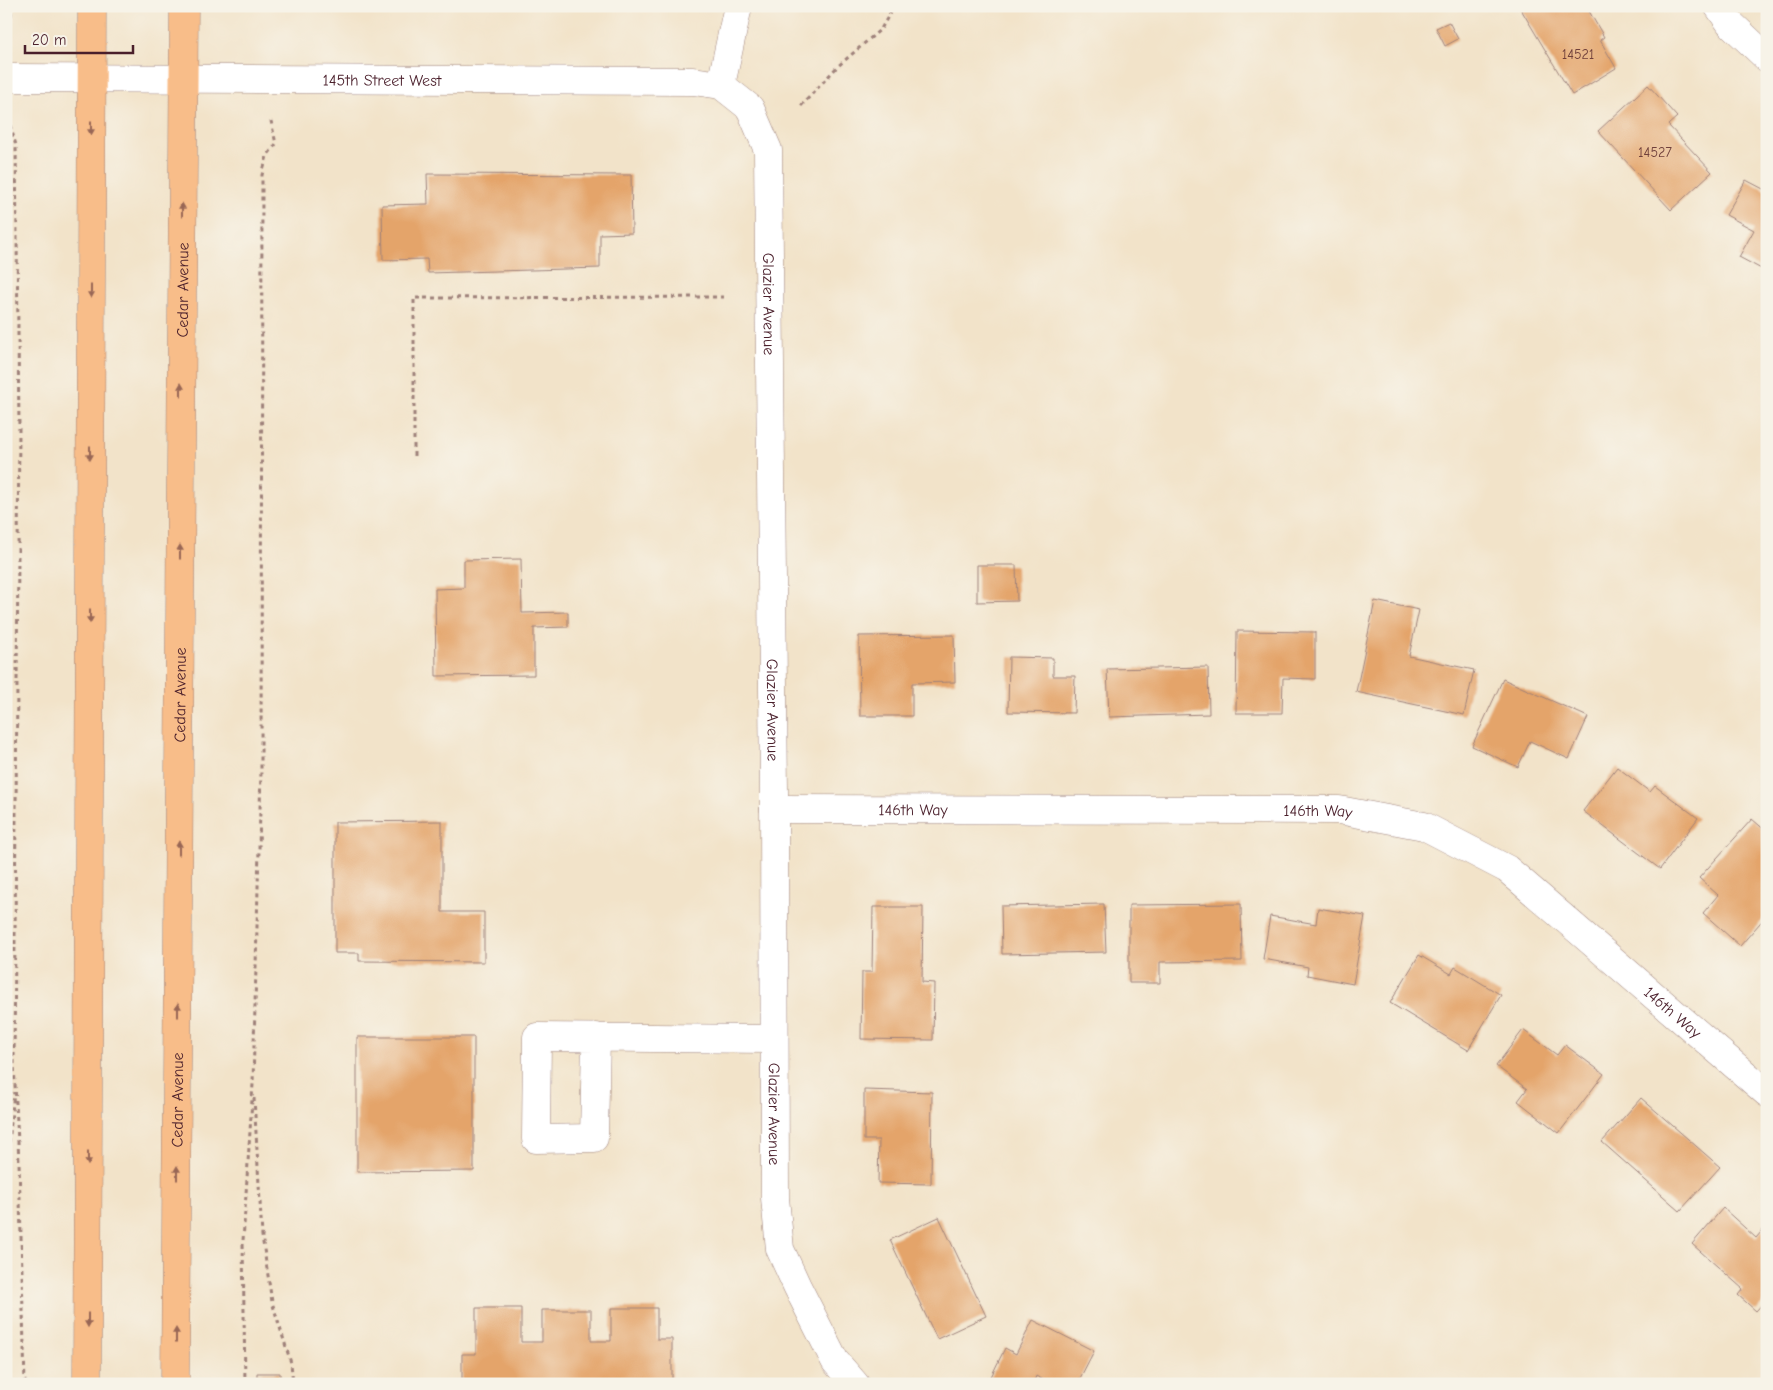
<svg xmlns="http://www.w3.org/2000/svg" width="1773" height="1390" viewBox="0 0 1773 1390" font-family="'Comic Neue',sans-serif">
<rect width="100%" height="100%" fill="#f7f3e8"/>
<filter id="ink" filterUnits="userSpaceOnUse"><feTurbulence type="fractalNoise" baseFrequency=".02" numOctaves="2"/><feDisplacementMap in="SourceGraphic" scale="10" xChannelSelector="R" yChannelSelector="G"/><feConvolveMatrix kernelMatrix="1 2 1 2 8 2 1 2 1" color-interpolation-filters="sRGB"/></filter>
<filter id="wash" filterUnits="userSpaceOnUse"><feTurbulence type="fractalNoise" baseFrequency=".0096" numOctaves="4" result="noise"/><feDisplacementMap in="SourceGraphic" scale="20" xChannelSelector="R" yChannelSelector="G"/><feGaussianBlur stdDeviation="1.12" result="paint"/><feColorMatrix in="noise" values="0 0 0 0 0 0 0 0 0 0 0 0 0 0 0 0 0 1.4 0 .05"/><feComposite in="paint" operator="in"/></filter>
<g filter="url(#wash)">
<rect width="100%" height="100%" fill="#f2e3c9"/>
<g id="blocks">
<path fill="#e4a46a" d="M1519,6h67l18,31 -4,3 16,28 -44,27z
M1449,22l9,17 -13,7 -9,-18z
M1648,85l29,32 -9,8 44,47 -41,38 -73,-79z
M427,174l204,1 1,58 -32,1v34l-172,5 -1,-14 -44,1 -1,-55 46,-1z
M1746,180l21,11v81l-28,-15 15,-27 -28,-15z
M521,559l1,54 46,-1v15l-34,1v47l-98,1 -1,-87 29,-1v-28z
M977,565h39l1,36 -40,1z
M1375,601l44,9 -10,46 65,14 -10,45 -108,-23z
M1237,631l78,1v47l-32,-1 -1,35h-46z
M954,635l1,47 -43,1v33h-52l-1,-80z
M1009,657l44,1v18h22l-1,37 -66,-1z
M1208,667l1,47 -100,3 -2,-48z
M1503,679l85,38 -19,42 -39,-18 -12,26 -46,-21z
M1617,767l33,25 5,-6 43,32 -38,51 -77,-58z
M1752,819l15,13v83l-27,31 -37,-33 15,-18 -19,-17z
M442,821v91h42v50l-125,-1v-8h-24v-131z
M1104,904l2,48 -104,2 -1,-48z
M1241,904l1,57 -82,1v21h-31v-78z
M873,907h50l-1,75 12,1 -1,57 -72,-1 1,-67h10z
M1318,908l47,8 -12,68 -46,-9 1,-8 -45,-8 7,-43 46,8z
M1419,955l32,19 4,-7 46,28 -33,55 -78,-47z
M1523,1030l34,25 8,-10 39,29 -45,59 -41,-32 9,-12 -31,-23z
M357,1037h117v134l-117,1z
M864,1090l68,2 -1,92 -53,-1 1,-43h-15z
M1641,1098l79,69 -40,44 -78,-69z
M1723,1208l33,30 11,-13v74l-11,12 -18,-16 5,-6 -51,-45z
M939,1217l47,99 -49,23 -47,-99z
M476,1308h45v34h21v-32h49v31h20v-33h46v31h15v45h-210v-30h14z
M1033,1320l61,31 -17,33h-26l-15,-8 -3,8 -45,-1 17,-35 11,6z
M257,1373h23v11h-23z"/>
</g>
</g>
<g filter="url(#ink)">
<use href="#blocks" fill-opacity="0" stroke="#9e817a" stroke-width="1"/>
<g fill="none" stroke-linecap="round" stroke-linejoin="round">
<defs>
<g id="minor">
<path d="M1718,6l12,17 37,35"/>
<path id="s1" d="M6,78l687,3 28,4 29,23 18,42 6,645 1,403 5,51 17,37 38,75 20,23"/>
<path d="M721,85l17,-79"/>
<path id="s2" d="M774,809l565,1 85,16 83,43 260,224"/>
<path d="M596,1037l-2,101 -58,1 1,-102 237,2"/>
</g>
<g id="highway">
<path d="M87,1384l5,-1378"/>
<path id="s3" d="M175,1384l9,-1378"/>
</g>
</defs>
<use href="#minor" stroke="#9e817a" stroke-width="29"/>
<use href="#highway" stroke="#9e817a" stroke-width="29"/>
<path stroke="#9e817a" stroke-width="3" stroke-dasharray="4 4" stroke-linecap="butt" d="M11,16l1,-10
M801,106l36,-39 44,-38 13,-23
M10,125l6,20 3,282 -5,637 5,98 6,222
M414,456v-158l310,-1
M254,1098l8,138 10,66 19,61 2,21
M6,1174l8,-82
M245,1384l-2,-143 10,-157 8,-314 1,-595 5,-19 9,-12 -5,-23"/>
<use href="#minor" stroke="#fff" stroke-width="28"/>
<use href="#highway" stroke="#f8bd89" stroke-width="28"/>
</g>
<defs><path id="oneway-solid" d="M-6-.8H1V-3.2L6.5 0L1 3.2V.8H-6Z" transform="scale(1.25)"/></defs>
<g fill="#986655">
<use href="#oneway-solid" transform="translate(91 128) rotate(90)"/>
<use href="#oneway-solid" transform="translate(182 210) rotate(-90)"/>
<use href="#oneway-solid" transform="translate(91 291) rotate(90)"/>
<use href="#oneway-solid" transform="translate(181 390) rotate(-90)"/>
<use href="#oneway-solid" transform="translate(90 453) rotate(90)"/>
<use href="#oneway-solid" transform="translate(180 552) rotate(-90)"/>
<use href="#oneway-solid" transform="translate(90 616) rotate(90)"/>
<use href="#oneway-solid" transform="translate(179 848) rotate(-90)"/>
<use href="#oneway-solid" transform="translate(178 1010) rotate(-90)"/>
<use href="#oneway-solid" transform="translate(88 1158) rotate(90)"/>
<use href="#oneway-solid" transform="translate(177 1173) rotate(-90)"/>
<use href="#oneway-solid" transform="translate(88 1320) rotate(90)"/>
<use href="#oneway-solid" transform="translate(176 1335) rotate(-90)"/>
</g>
</g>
<g text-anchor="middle" stroke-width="4" stroke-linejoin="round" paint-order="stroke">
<g font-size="14" fill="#70403b">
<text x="1578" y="59">14521</text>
<text x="1655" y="157">14527</text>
</g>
<g font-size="16" fill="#4a1f2b" stroke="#f7f3e8">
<text dy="6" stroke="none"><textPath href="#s1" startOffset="376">145th Street West</textPath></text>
<text dy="6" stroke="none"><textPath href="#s3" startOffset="1094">Cedar Avenue</textPath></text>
<text dy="6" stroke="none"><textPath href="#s1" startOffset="952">Glazier Avenue</textPath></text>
<text dy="6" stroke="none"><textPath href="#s3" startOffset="689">Cedar Avenue</textPath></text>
<text dy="6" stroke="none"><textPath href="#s1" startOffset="1358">Glazier Avenue</textPath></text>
<text dy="6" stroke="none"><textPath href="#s2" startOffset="139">146th Way</textPath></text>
<text dy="6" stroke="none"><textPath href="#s2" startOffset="544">146th Way</textPath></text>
<text dy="6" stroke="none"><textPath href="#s2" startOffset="964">146th Way</textPath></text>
<text dy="6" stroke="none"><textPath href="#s3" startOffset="284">Cedar Avenue</textPath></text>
<text dy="6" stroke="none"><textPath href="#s1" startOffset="1762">Glazier Avenue</textPath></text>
</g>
</g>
<rect width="1773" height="1390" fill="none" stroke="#f7f3e8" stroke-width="25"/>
<path d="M25 45v8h108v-8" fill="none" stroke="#4a1f2b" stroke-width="2.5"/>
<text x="32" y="45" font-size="15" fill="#4a1f2b" stroke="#f7f3e8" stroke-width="4" paint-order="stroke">20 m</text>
</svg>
